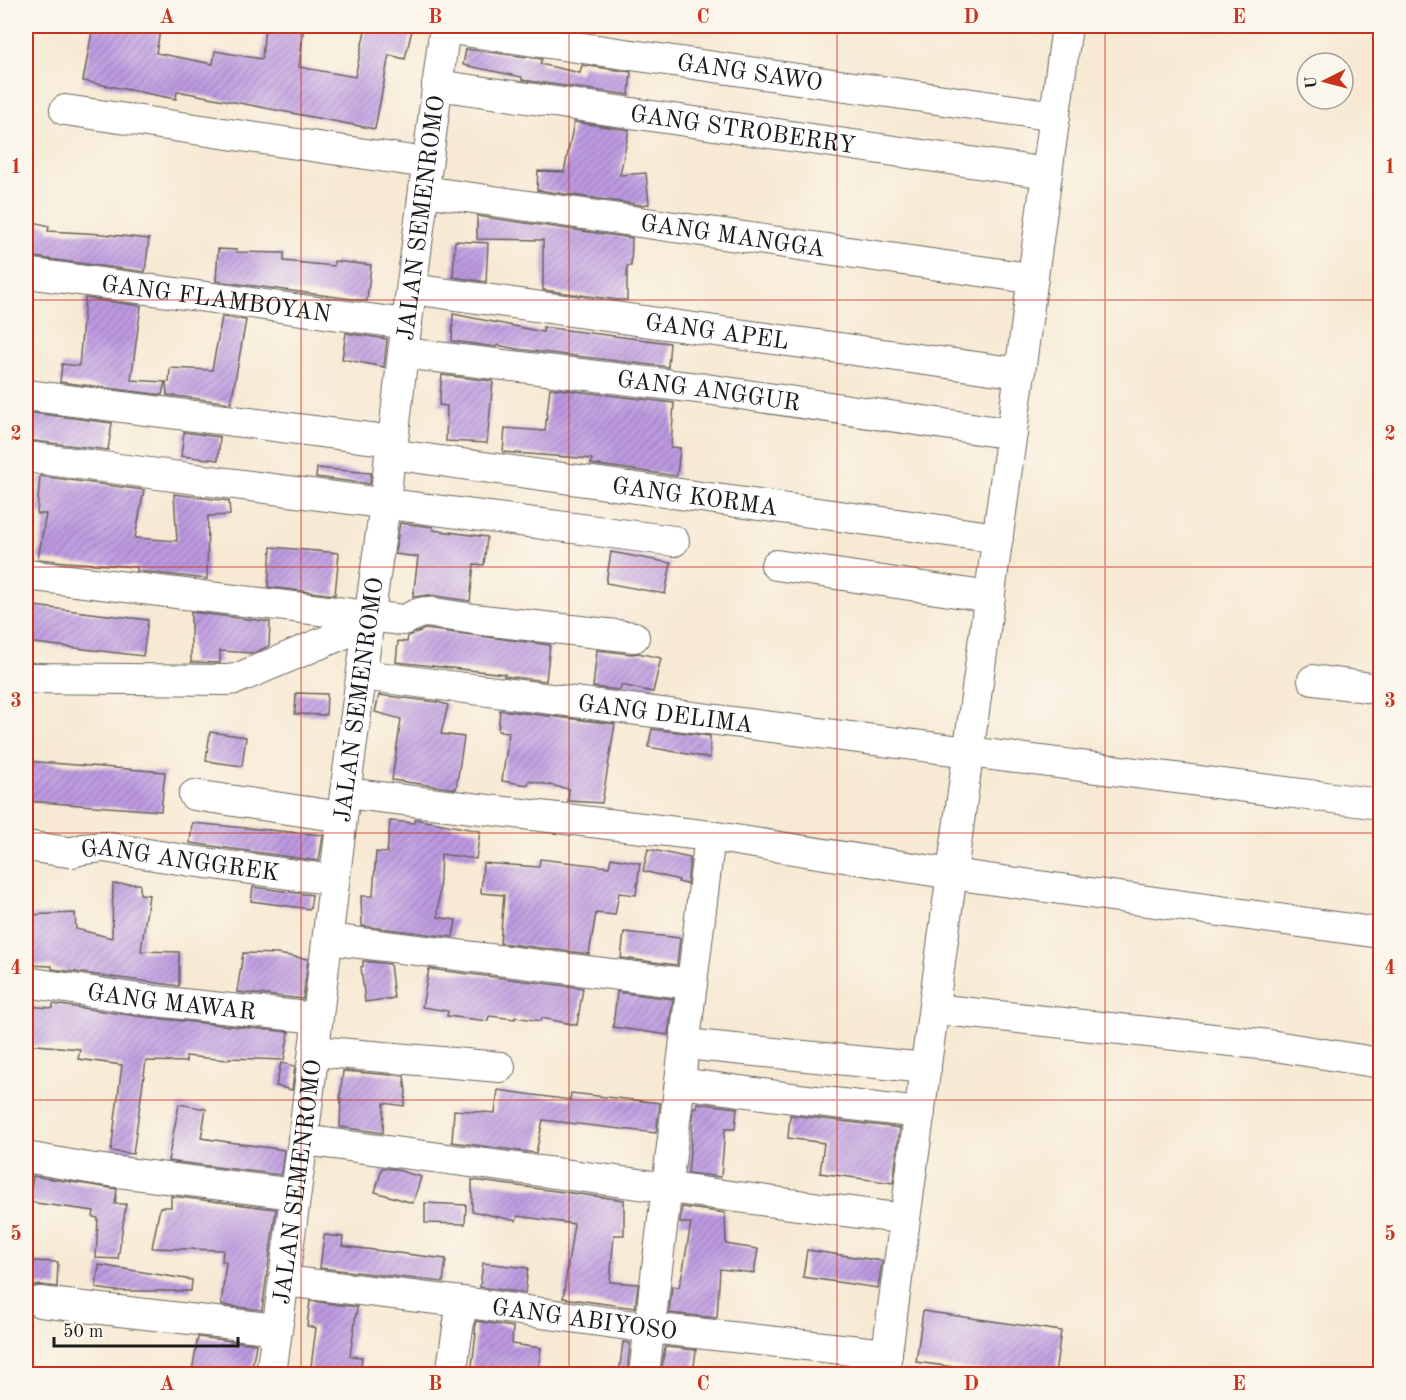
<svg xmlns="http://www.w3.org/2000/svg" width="1406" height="1400" viewBox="0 0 1406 1400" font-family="'Old Standard TT',serif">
<defs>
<pattern id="building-hatch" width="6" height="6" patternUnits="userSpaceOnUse" patternTransform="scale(1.5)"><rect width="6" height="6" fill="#bd9ae1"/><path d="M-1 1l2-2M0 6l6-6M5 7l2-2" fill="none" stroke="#997db6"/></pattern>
</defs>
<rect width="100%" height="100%" fill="#fbf7ec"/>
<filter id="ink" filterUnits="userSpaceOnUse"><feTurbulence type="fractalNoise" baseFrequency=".0167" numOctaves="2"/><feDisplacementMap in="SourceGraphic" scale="12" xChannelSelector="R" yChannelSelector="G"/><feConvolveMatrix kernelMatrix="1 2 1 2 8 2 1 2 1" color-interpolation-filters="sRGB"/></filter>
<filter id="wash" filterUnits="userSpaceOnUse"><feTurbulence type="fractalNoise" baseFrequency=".008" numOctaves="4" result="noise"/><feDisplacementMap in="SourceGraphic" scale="24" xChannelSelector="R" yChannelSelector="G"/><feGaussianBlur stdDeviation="1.35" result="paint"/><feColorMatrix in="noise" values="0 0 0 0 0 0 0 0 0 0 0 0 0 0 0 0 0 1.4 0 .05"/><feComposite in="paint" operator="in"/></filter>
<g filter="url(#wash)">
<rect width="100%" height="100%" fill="#f7e9d3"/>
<g id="blocks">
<path fill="url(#building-hatch)" d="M93,26h68l-5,27 57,11 2,-13 47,8 3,-33h39l-5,41 56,10 11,-51h47l-8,33 -16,-4 -14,74 -198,-38 -1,8 -93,-18z
M466,49l76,10 -2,5 40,9 2,-8 49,7 -2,23 -107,-15v-3l-59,-12z
M574,122l55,8 -9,45 26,-2 3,31 -8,1 -104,-15 1,-19 26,1z
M477,216l155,22 -1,28h-4v34h-9l-75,-10v-50l-66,-1z
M26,220l23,6 -1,5 55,3 46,5 -4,33 -119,-16z
M455,241l33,2 -2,39 -33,-5z
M218,249l19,1v2l47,1v8l50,5v-5l37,4 -4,36 -151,-20z
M85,298l56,8 -10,74 34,2 -3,13 -102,-13 2,-18 17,2z
M453,314l90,18v-5l127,16 -2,24 -152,-18 -19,-4 -1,2 -44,-6z
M222,317l24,3 -15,83 -64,-8 -1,-13h3l1,-14 42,2z
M346,333l41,6 -3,28 -42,-8z
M442,375l51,6 -6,62 -41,-2 1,-35 -8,-1z
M550,388l124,15 -3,44 9,1 -3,28 -86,-12 1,-5 -89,-7 2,-24 40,3z
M26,412l86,11 -4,27 -82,-10z
M184,432l36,5 -2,23 -37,-4z
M317,468l54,5 -1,11 -54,-7z
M40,476l104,14 -9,48 42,3 -3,-47 55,7 1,14 -22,1 -1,63 -70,-8v-4l-71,-5 -28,-3 8,-45h-9z
M400,523l33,4v3l54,7 -3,28 -10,-1 -4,37 -41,-6 -16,2 5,-40 -23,-3z
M271,547l68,6 -4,42 -67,-8z
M611,552l60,11 -6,31 -59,-11z
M26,605l122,15 -5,36 -117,-14z
M191,612l79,10 -1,24 -15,7 -34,-2v12l-29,-1z
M425,629l125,16 -4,36 -42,-5 1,-2 -109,-12 2,-21 9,1 1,-6z
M597,650l35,4 6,-1 23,5 -8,34 -32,-7 -1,5 -27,-3z
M296,693l31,1 -1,21 -31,-1z
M379,695l59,7 10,3 -7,29 23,3 -8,52 -64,-9 9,-61 -26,-7z
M500,710l115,14 -13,79 -34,-2 1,-12 -40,-8 -1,4 -26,-4 7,-49 -11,-1z
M652,729l58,7v22l-62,-11z
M210,732l36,5 -4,29 -36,-5z
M26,761l139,11 -4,39 -135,-10z
M415,819l65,12 -4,28 -35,-5 -3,63 18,3 -3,17 -91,-11 -1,-30h12l3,-44 11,1 3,-32 25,2z
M192,823l131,12 -4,26 -129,-18z
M648,849l42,9 -3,26 -9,-2 1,-2 -36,-9z
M611,858l29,5 -4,32 -17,-2 -4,22 -19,-2 -7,41 -89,-11 4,-48 -23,-2 2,-30 56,4 1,-8 69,8z
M113,884h27v10l9,1 -8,56 38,1v34l-127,-17v-3l-26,-1v-50l49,-2 1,16 36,9z
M253,887l59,8 -2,14 -59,-8z
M624,932l56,6 -3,27 -56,-7z
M243,953l34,1 31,5 -5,40 -66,-7z
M363,961l27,3 4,34 -29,4 -4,-35 2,-1z
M429,969l154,19 -6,37 -35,-7 -1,3 -26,-4v2l-26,-3 -1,5 -41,-5 1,-5 -26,-4z
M617,992l56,7 -5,36 -55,-8z
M53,1004l91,13 145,15 -5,28 -55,-2 -1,2 -42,-4v6l-40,-1 -13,93 -22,-3 11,-86 -44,-6 2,-10 -54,-5v-38l27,2z
M281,1063l14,3 -3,24 -16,-4z
M343,1071l61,5 2,16 -2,14 -20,-3 -1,30 -43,-6 1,-29h-1z
M498,1090l72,10 1,-7 89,10 -4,30 -113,-13 -7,33 -84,-11 2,-32 41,3z
M697,1103l40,5 -2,21h-10l-4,48 -33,-4 6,-66h3z
M179,1104l27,5 -5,29 83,12 -3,25 -113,-14z
M790,1115l110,13 -7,55 -73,-10 4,-30 -36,-5z
M382,1168l12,1 27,8 -8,26 -38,-11z
M33,1176l84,13 -2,15h11l-8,55 -22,-1 2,-40 -5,-1 1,-6 -65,-9z
M472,1180l152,20v35h-10l-4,47 28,2 -3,24 -72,-10 11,-74 -56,-8 -2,5 -44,-10z
M171,1196l105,13 -14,101 -41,-5 5,-43 -4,-1 1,-11 -71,-2 8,-41h11z
M425,1203l41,2 -1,19 -40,-1z
M682,1207l43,6 1,31 32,5 -4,24 -34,-4 -3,49 -48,-5 3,-27 7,1 4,-17 8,-47h-11z
M324,1235l19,2 -1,9 104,13 -3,23 -123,-14z
M807,1250l75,11 -4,27 -75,-11z
M29,1261l29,1 -1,25 -16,-2 -7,1 -6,4z
M483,1263l45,5 -3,25 -45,-6z
M99,1265l93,15 -1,11h-76l-19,-3z
M310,1301l47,6 -7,49 12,1 -2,17h-50l6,-46 -9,-2z
M923,1311l138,20 -6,43h-48l-91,-12z
M476,1321l37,6 -1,17 29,4 -3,26h-67l5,-40h-1z
M198,1337l58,7 -5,30h-39l-20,-3z
M623,1342l7,1 -3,31h-8z
M665,1347l31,3 -3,24h-32z"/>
</g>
</g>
<g filter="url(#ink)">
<use href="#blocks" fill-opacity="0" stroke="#69645c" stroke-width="1.5"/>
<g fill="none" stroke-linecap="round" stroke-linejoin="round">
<defs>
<g id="minor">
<path id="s1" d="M444,28l611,88"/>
<path id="s2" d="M437,85l610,88"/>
<path d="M65,110l362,53"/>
<path id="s3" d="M424,191l591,85 18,2"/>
<path id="s4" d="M26,273l381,51"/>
<path id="s5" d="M412,289l608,84"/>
<path id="s6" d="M403,353l303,36 306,45"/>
<path d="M26,395l367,46"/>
<path id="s7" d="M390,454l608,84"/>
<path d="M26,457l648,84"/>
<path d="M776,565l214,32"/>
<path d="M26,575l376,45c11,-2 13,-8 25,-8l47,7 160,18"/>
<path id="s8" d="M362,675l1018,129"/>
<path d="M26,678l201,2 9,-1 133,-56"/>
<path d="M1313,680l67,9"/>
<path d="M345,793l365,43 242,38 428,59"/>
<path d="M194,795l148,22"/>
<path id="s9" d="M26,846l42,6h5l10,-3 21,-2 87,14 143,19"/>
<path d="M328,939l364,45"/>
<path id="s10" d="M26,982l120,18 171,18"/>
<path d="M934,1009l335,36 111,18"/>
<path d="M685,1044l241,24"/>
<path d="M314,1051l186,16"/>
<path d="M680,1083l120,16 120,14"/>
<path d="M303,1140l602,79"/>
<path d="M26,1157l68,12 201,25"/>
<path id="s11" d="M284,1281l178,21 188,26 237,26"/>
<path d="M40,1302l237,27"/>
<path id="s12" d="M271,1374l32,-234 42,-347 40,-289 5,-50 3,-13 10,-88 42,-327"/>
<path d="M451,1374l11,-72"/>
<path d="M644,1374l66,-538"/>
<path d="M884,1374l183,-1348"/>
</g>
</defs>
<use href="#minor" stroke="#69645c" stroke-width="32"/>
<use href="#minor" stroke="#fff" stroke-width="30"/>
</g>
</g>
<path fill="none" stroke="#c8321e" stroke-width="1.5" stroke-opacity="0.55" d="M301,26v1348M569,26v1348M837,26v1348M1105,26v1348M26,300h1354M26,567h1354M26,833h1354M26,1100h1354"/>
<g text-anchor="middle" stroke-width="5" stroke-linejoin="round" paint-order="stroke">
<g font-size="24" fill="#1c1c1c" stroke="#fbf7ec">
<text dy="8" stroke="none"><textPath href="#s1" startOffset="309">GANG SAWO</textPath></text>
<text dy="8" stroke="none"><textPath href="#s2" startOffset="309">GANG STROBERRY</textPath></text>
<text dy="8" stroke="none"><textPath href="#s12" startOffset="1166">JALAN SEMENROMO</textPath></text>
<text dy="8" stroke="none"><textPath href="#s3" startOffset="312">GANG MANGGA</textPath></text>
<text dy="8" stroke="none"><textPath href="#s4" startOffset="192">GANG FLAMBOYAN</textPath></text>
<text dy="8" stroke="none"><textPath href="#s5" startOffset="308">GANG APEL</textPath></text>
<text dy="8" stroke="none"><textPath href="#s6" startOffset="308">GANG ANGGUR</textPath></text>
<text dy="8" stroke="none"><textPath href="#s7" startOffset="308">GANG KORMA</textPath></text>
<text dy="8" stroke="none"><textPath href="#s12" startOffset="680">JALAN SEMENROMO</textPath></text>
<text dy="8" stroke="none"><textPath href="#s8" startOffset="306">GANG DELIMA</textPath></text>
<text dy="8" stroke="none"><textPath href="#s9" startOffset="156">GANG ANGGREK</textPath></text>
<text dy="8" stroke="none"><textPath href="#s10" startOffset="147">GANG MAWAR</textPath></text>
<text dy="8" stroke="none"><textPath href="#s12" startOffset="194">JALAN SEMENROMO</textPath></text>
<text dy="8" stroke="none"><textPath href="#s11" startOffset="303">GANG ABIYOSO</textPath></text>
</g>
</g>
<rect width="1406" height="1400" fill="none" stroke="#fbf7ec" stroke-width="66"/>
<g transform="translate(1325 81) rotate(264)"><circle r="28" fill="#fbf7ec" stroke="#a29f99" stroke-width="1.5"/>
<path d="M0-4.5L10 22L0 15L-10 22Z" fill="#c8321e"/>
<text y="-9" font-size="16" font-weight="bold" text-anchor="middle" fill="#1c1c1c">U</text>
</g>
<path d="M54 1337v9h184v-9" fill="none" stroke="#1c1c1c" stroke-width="3"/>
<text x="63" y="1337" font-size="18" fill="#1c1c1c" stroke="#fbf7ec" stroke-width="4.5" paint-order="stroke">50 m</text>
<rect x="33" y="33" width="1340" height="1334" fill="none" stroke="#c8321e" stroke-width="2"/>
<g font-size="20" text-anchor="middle" font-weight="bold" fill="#c8321e">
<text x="167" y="23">A</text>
<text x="435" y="23">B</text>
<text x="703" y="23">C</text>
<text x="971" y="23">D</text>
<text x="1239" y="23">E</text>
<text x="16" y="173">1</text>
<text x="1390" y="173">1</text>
<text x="16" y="440">2</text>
<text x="1390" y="440">2</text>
<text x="16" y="707">3</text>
<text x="1390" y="707">3</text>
<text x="16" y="974">4</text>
<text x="1390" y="974">4</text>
<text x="16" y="1240">5</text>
<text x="1390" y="1240">5</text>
<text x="167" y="1390">A</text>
<text x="435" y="1390">B</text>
<text x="703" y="1390">C</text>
<text x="971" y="1390">D</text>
<text x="1239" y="1390">E</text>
</g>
</svg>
